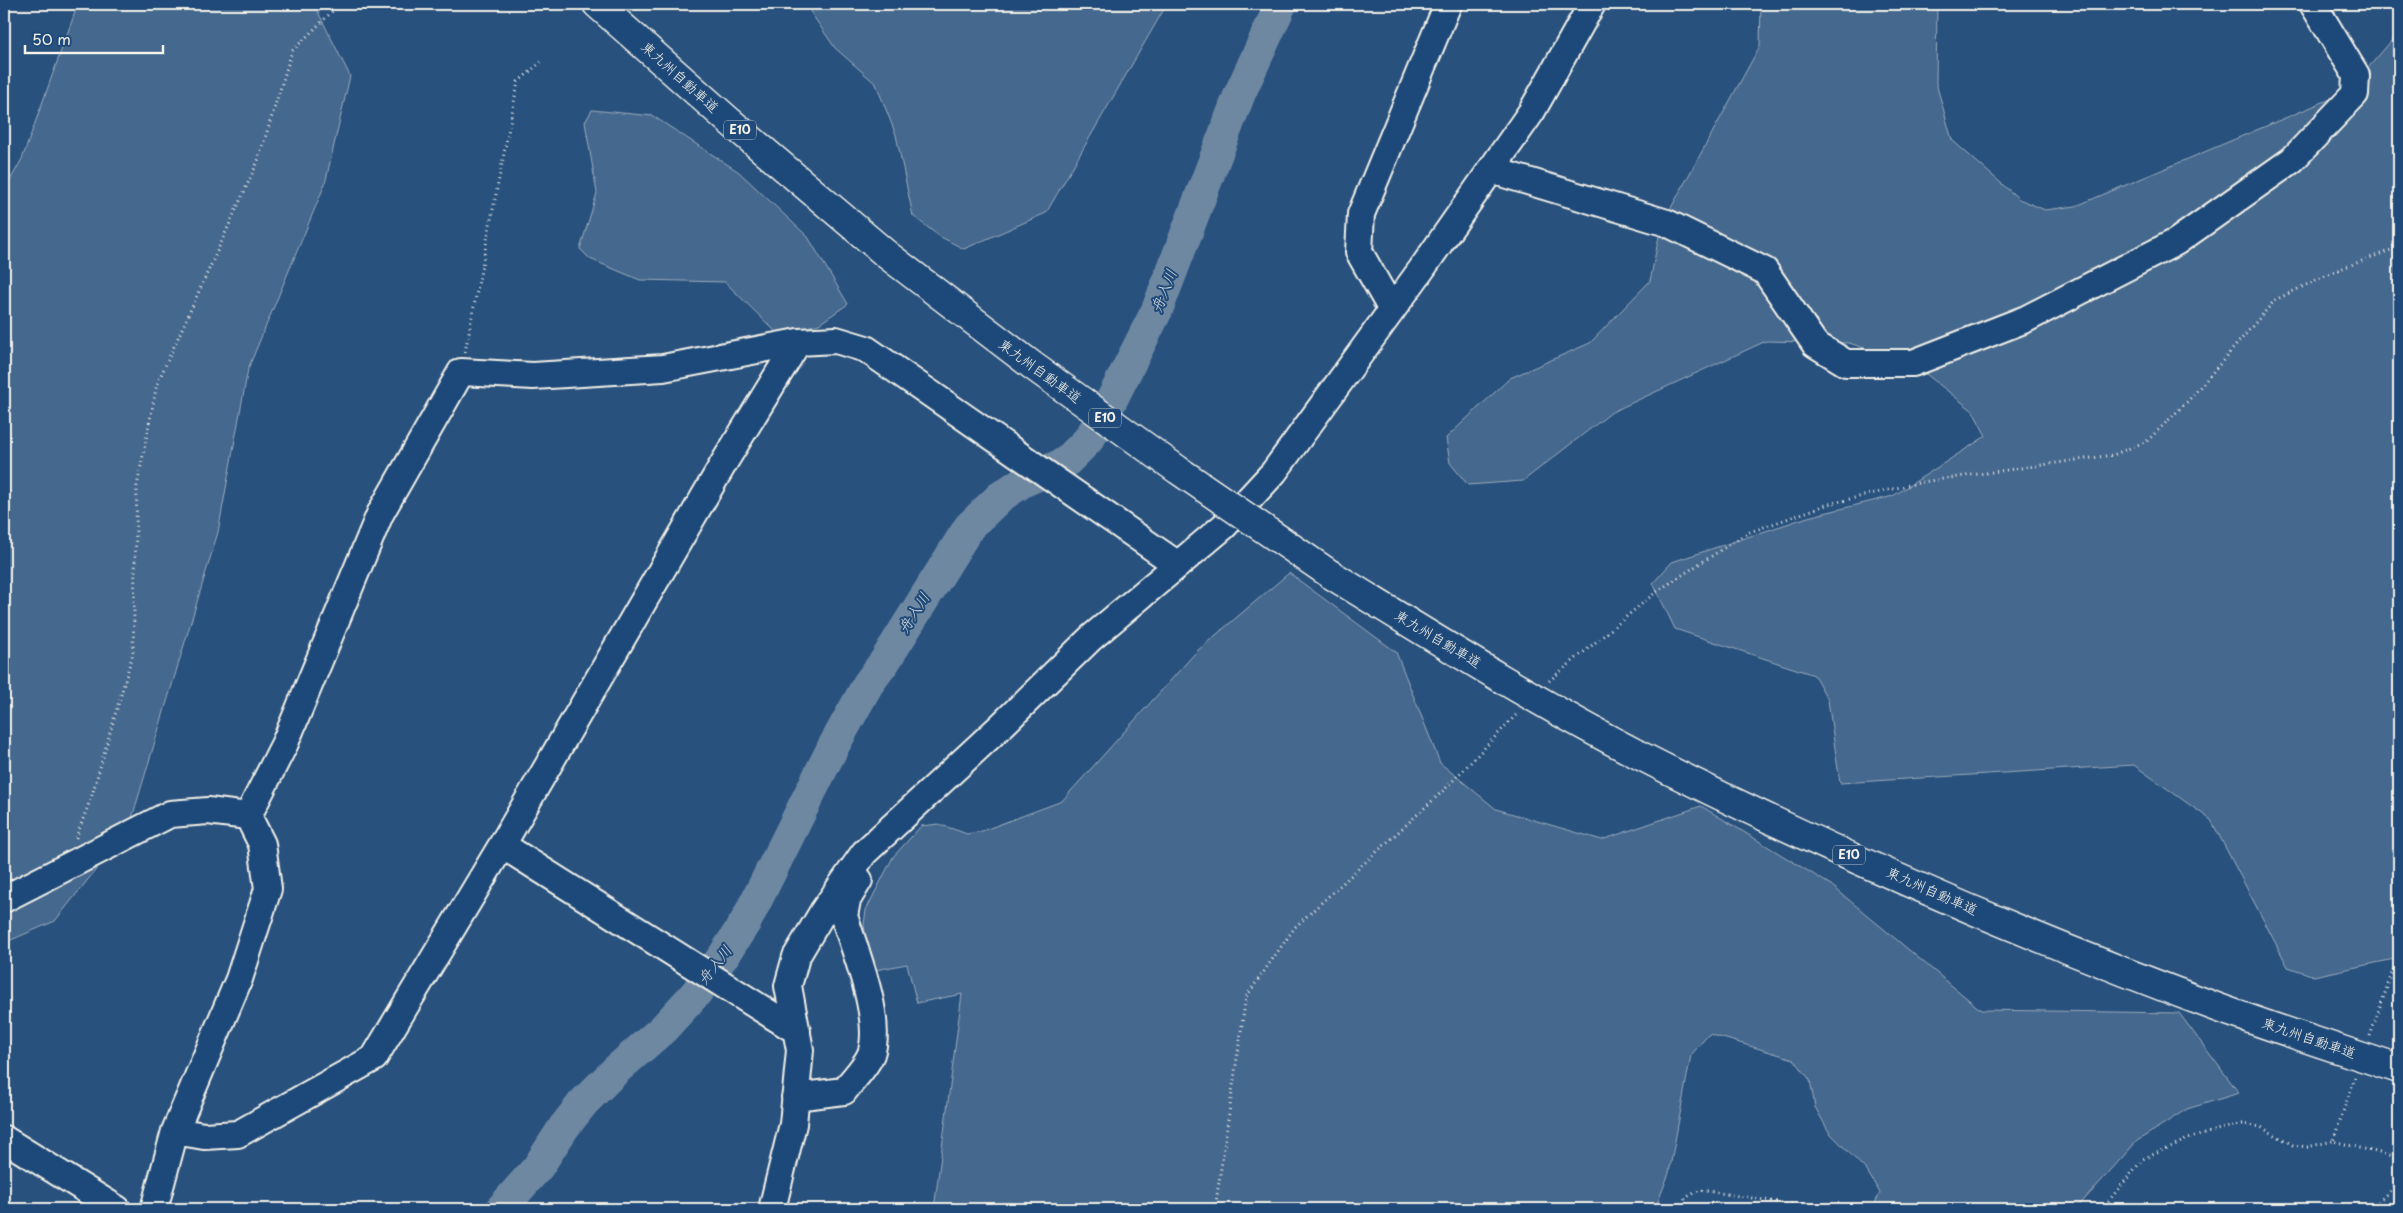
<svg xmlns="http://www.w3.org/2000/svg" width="2403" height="1213" viewBox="0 0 2403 1213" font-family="'Playpen Sans','Klee One',sans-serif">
<rect width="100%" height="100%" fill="#28517e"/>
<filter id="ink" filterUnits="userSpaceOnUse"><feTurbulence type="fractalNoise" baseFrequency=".02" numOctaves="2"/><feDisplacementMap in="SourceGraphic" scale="10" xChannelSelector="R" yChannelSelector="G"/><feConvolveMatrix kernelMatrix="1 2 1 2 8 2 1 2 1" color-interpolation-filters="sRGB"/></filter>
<g filter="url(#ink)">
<path fill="#45688e" stroke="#9cacbb" d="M78,4h236l36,72 -25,108 -77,185 -30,163 -89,296 -74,93 -51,22v-752l18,-32z
M805,4h362l-121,209 -82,36 -25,-13 -26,-20 -17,-81 -20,-51 -41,-36z
M1761,4h176l-1,79 16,57 67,59 26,11 31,-4 271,-114 52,-60v926l-85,18 -26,-9 -77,-147 -77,-55 -294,18 -12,-83 -14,-25 -139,-46 -22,-46 19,-21 136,-45 85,-21 93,-60 -13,-25 -47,-37 -25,-14 -52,-17 -83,-2 -154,71 -89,69 -55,4 -18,-22 -4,-25 64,-60 80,-35 60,-62 11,-55 99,-180z
M592,110l61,6 86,56 69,65 40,67 -29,20 -41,10 -53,-52 -85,-2 -50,-21 -10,-10 17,-56 -12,-71z
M1289,573l107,79 44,111 56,46 106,31 99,-34 130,79 150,125 198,3 60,80 -52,16 -50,32 -61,68h-204l8,-16 -13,-22 -38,-39 -14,-25 -5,-27 -16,-21 -85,-25 -18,21 -22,118 -14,36h-721l28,-215 -45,9 -10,-39 -37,7 -6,-47 2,-14 27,-53 28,-31 18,-2 28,10 15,-3 80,-30 135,-150z"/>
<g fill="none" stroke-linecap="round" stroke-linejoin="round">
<path stroke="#6e88a2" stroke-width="32" d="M501,1209l37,-42 26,-40 19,-24 33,-33 47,-41 33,-36 28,-38 22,-34 87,-174 35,-63 17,-23 84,-134 31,-30 24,-16 41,-18 23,-23 15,-23 54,-107 83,-217 41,-89"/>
<defs>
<path id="minor" d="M1491,170l176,53 98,48 50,73 31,19h67l113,-44 150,-77 116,-82 63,-66 1,-19 -43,-71
M1392,310l-33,-58 2,-38 87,-210
M248,816l37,-73 95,-229 81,-142 72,4 130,-8 135,-26 38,-2 30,9 312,216
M502,845l295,186
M4,899l166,-85 38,-3 40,5
M795,1097l49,-6c8,-11 22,-24 27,-37 12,-35 -16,-103 -27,-138l3,-16 12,-20
M175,1131l29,5 34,-2 136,-76 128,-213 223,-384 73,-119
M4,1139l113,70
M154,1209l21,-78 64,-152 29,-90 -6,-45 -14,-28
M772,1209l21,-85 7,-74 -12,-64 8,-29 28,-47 40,-57 138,-128 89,-87 133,-112 50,-54 147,-202 111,-159 60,-107"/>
<path id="highway" d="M597,4l131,116 158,134
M1330,574c101,62 202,126 307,180 188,96 384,180 582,254 60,22 120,41 180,61"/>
</defs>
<use href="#minor" stroke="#f4f1e8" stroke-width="30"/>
<use href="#highway" stroke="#f4f1e8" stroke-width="31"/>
<path stroke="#f4f1e8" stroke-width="3" stroke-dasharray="1 4" stroke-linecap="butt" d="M465,352l53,-270 23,-20
M1549,681l107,-89 91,-59 82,-29 93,-22 191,-27 34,-14 41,-40 87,-101 60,-29 64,-24
M76,838l16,-43 41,-142 4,-167 20,-102 101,-223 34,-110 48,-47
M2370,1036l29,-83
M2355,1077l-22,64 66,17
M1215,1209l31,-212 49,-70 149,-137 74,-77
M1683,1209l2,-11 15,-8 123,19
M2102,1209l41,-50 45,-20 32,-10 23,-5 18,3 32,18 14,2 26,-6
M2371,1209l28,-27"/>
<use href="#minor" stroke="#1f4a7a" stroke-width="26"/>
<use href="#highway" stroke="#1f4a7a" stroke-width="28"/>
<defs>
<path id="highway-bridge" d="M886,254l147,112 145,104 152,104"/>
</defs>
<use href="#highway-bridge" stroke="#f4f1e8" stroke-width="31" stroke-linecap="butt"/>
<use href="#highway-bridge" stroke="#1f4a7a" stroke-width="28"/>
</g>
</g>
<g text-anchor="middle" stroke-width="4" stroke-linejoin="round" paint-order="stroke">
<g fill="#1f4a7a" stroke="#b4bfc7" stroke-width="1">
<rect x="724" y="120.5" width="32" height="19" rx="4"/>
<rect x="1089" y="408.5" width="32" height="19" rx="4"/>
<rect x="1833" y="845.5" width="32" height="19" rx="4"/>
</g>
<g font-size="12" font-weight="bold" fill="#f4f1e8">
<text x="740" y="134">E10</text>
<text x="1105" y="422">E10</text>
<text x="1849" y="859">E10</text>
</g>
<g font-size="14" fill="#f4f1e8" stroke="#1f4a7a">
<text transform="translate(680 77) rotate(42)" y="5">東九州自動車道</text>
<text transform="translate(1040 371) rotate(36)" y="5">東九州自動車道</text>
<text transform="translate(1438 639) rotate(31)" y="5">東九州自動車道</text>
<text transform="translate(1932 891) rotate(24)" y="5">東九州自動車道</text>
<text transform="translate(2309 1038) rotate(19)" y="5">東九州自動車道</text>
</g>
<g font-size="15" font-style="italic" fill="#d9dcda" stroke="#1f4a7a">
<text transform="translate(1164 291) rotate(-68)" y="5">舟入川</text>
<text transform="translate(914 613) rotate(-57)" y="5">舟入川</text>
<text transform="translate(715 965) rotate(-52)" y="5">舟入川</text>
</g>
</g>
<rect width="2403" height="1213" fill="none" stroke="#1f4a7a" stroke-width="20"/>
<rect x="10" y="10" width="2383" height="1193" fill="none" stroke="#f4f1e8" stroke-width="2" filter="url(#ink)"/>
<path d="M25 45v8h138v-8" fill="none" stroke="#f4f1e8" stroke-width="2.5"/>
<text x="32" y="45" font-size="15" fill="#f4f1e8" stroke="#1f4a7a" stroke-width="4" paint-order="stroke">50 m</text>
</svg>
